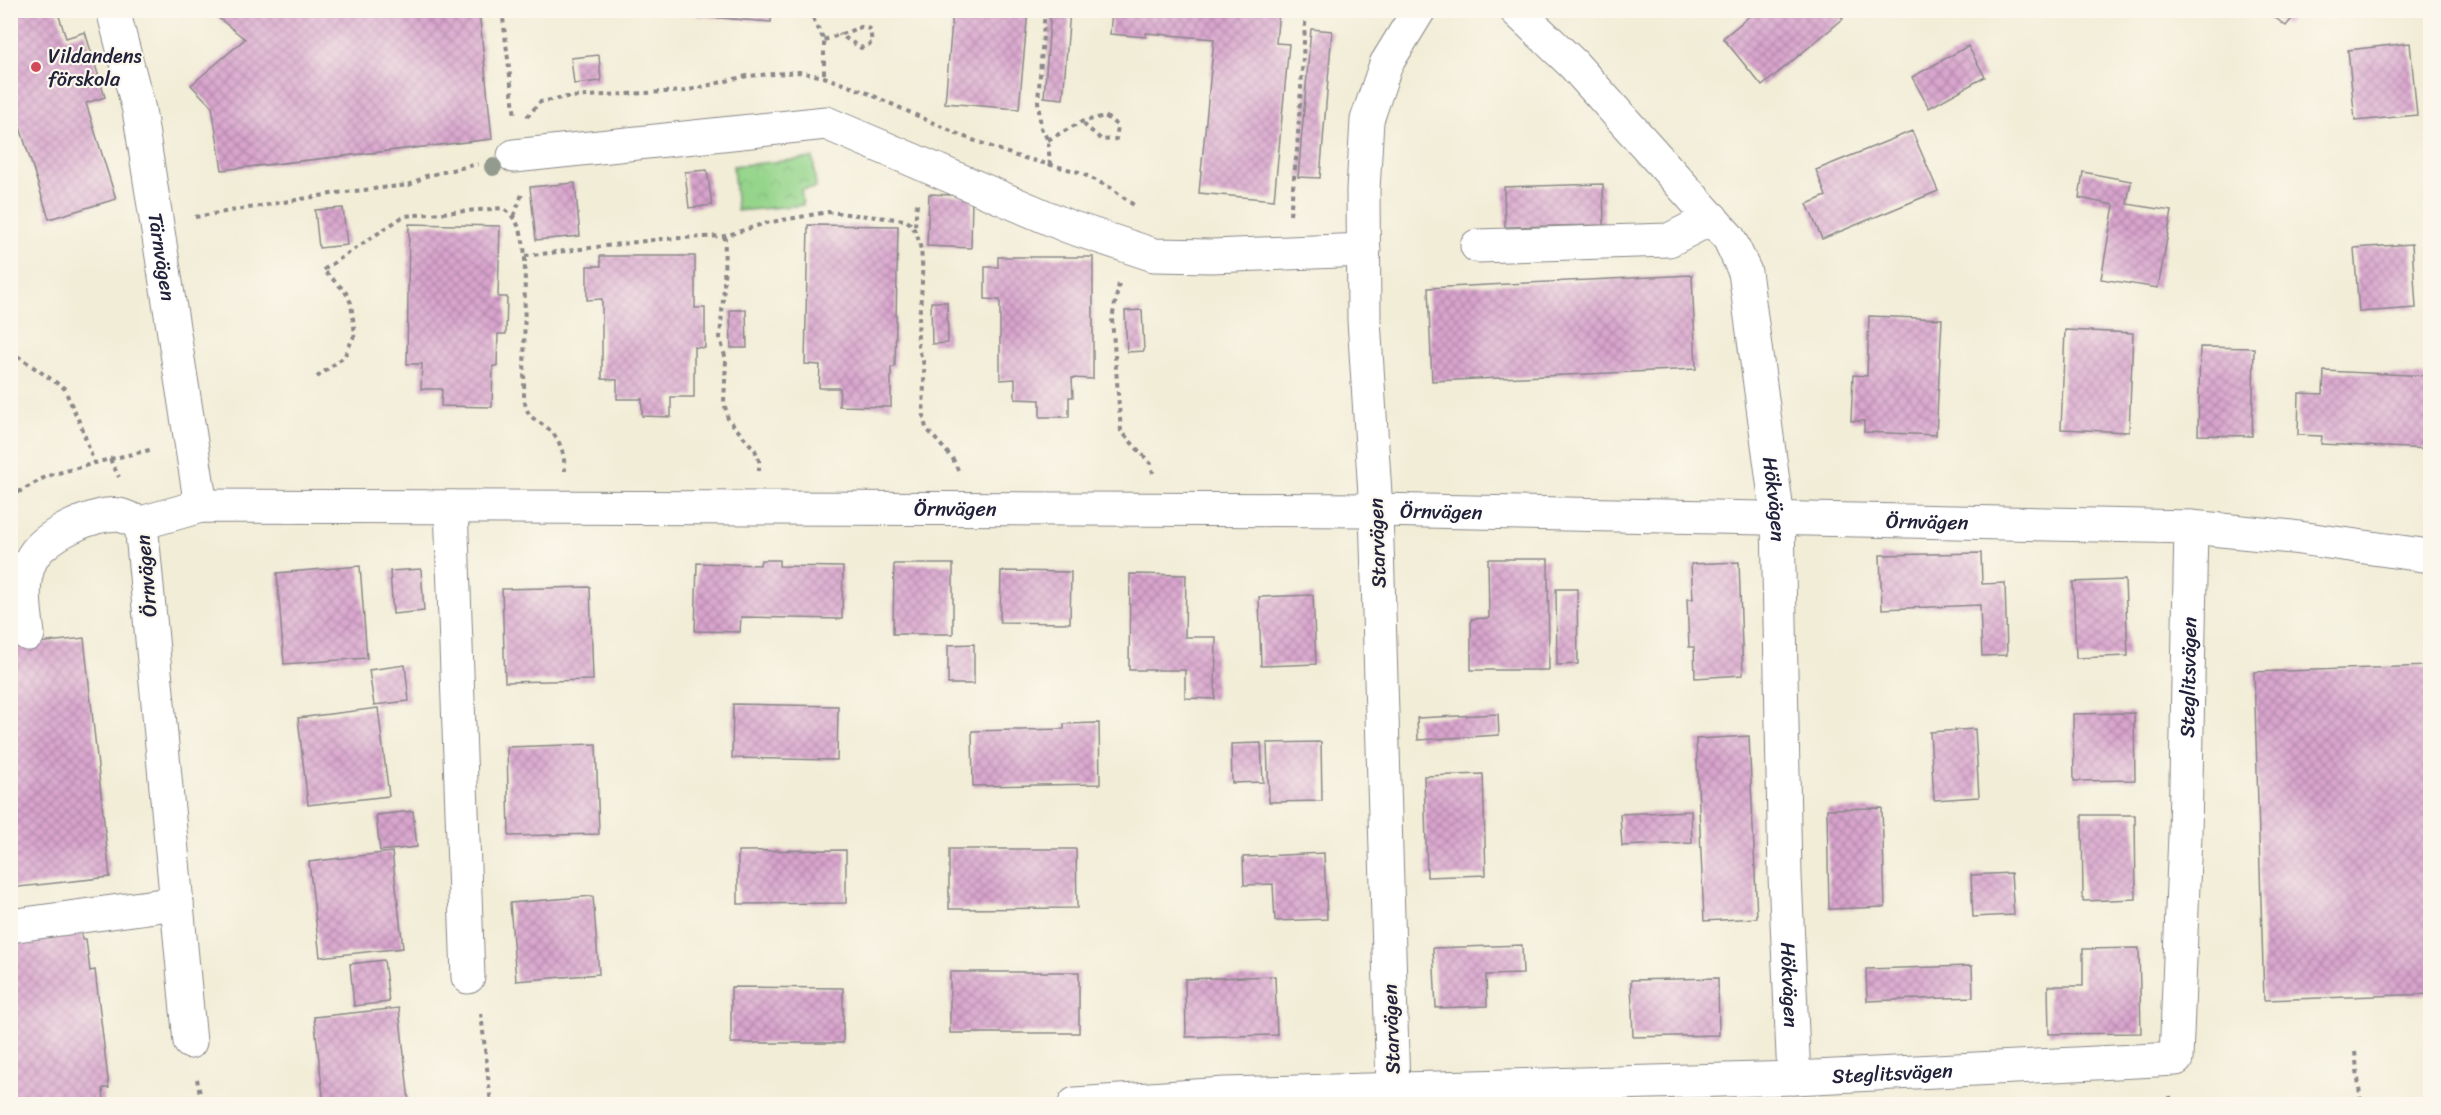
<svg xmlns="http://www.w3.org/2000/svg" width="2441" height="1115" viewBox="0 0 2441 1115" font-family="Sriracha,sans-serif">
<defs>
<pattern id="park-crowns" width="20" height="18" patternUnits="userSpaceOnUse" patternTransform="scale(1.5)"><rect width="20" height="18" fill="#95d58b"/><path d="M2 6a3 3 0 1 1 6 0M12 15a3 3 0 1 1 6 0" fill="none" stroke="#80b779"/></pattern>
<pattern id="building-cross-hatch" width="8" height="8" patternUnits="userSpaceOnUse" patternTransform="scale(1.5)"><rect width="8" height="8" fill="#d9a4ce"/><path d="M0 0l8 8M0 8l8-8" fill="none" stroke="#b085a8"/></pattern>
</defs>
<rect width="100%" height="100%" fill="#fbf7ec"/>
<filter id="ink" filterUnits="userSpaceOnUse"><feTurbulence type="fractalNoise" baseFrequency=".0167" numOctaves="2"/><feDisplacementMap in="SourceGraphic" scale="12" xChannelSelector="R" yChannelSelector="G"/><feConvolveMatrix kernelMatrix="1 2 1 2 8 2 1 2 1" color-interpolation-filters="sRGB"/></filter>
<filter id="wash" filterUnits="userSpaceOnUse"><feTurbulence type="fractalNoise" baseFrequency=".008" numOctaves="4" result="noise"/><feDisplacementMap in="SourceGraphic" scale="24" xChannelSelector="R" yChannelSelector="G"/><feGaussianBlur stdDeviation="1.35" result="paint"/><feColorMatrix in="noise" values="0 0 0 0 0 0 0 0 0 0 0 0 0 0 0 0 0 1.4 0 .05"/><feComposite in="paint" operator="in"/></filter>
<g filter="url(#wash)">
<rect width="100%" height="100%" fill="#f2edd7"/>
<path fill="url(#park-crowns)" stroke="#5c7c63" stroke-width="1.5" d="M813,158l3,30 -15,2 2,15 -66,6 -4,-45z"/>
<g id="blocks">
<path fill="url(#building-cross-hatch)" d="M10,10h47l9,28 19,-6 20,65 -19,6 30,96 -67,20 -30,-95 -9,2z
M221,10h258l13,129 -270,31 -10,-63 -21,-22 54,-46 -29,-23z
M698,10h74l-1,12 -74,-6z
M953,10h75l-9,99 -74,-6z
M1051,10h19l-7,89 -19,-2z
M1112,10h167l-3,33 13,1 -15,156 -75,-7 15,-154 -68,-6v4l-36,-3z
M1757,10h79l7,9 -81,67 -39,-48z
M2265,10h34l-13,16z
M1311,29l21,2 -12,147 -22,-1z
M2410,43l7,72 -62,6 -7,-71z
M1968,46l17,31 -56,31 -17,-31z
M599,55l2,26 -27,3 -3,-26z
M1912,131l26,60 -116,48 -15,-35 19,-8 -10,-26z
M707,170l5,35 -23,3 -4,-36z
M2083,172l48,9 -4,23 45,7 -14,77 -57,-9 13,-74 -35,-7z
M575,183l5,53 -44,4 -6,-53z
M1603,184l1,41 -99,2 -1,-40z
M929,194l43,2 -1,52 -44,-2z
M343,208l4,37 -28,3 -4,-38z
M409,224l91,2 -2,71h9l-1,37h-8l-1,32h-4l-1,41 -51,-1 1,-17h-21l1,-25h-15z
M808,225l90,1 -3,141h-4v40l-52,-1 1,-18h-21l1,-23 -15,-1z
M2412,244l4,64 -57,4 -5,-64z
M600,256h95v52h10v40l-11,-1v50h-23v20l-29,-1v-17h-25v-19l-15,-1v-80l-15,1v-34h14z
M998,257h95v122l-21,-1 1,19h-4v20h-29v-17l-25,-1v-20l-15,1v-80l-15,-1v-32h13z
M1692,275l4,94 -264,12 -4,-93z
M931,302h16l1,41 -16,1z
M730,310h16l1,38h-16z
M1142,310l2,41 -17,1 -2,-41z
M1869,316l73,3 -6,116 -72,-3v-11h-13l2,-46 14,1z
M2065,330l68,3 -4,99 -68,-3z
M2200,347l54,1 -2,88 -54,-1z
M2324,371l106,5v73l-109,-5 1,-8 -24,-1 1,-42 24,1z
M1981,553l1,31 23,-1 2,72 -25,1 -2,-51 -98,4 -2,-54z
M1488,559h60l1,111h-78v-51l18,-1z
M761,560h18v6l64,1 -1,52 -101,-2 -1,15 -45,-1 2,-68 63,2z
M1739,562l4,113 -48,3 -1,-31h-5l-2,-48h6l-2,-35z
M894,564h59v70h-60z
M360,566l7,92 -83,6 -7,-91z
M421,569l3,42 -31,3 -3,-43z
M1001,571l70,1 -1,51 -70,-1z
M1130,574l56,1 -1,62h31l-1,62 -30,-1v-28h-56z
M2125,580l3,76 -52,2 -3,-76z
M590,587l3,93 -88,2 -3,-93z
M1556,589h21l1,75 -21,1z
M1313,595l3,69 -55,2 -2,-69z
M84,638l26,239 -100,11v-242z
M974,644v40h-26v-39z
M405,665l4,36 -35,4 -5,-35z
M2430,666v328l-166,6 -10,-328z
M733,704l105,2 -1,54 -105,-2z
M378,708l11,88 -81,9 -10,-87z
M2134,713l1,67 -61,1 -1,-67z
M1498,714l1,21 -81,5 -1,-22z
M1099,723l1,61 -127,2 -1,-55 92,-2v-5z
M1975,729l4,68 -45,3 -4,-68z
M1749,736l8,182 -53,3 -8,-182z
M1321,742l1,59 -53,1 -2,-59z
M1261,743l2,39 -31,1 -1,-39z
M596,744l3,90 -90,2 -2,-89z
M1483,774l3,101 -59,2 -3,-101z
M1882,808l3,99 -56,2 -2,-100z
M413,811l4,36 -37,4 -4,-36z
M1691,811l1,32 -70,3 -2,-32z
M2082,815h53l1,84 -53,2z
M949,849h127l1,59 -128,1z
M846,850v53l-108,1v-53z
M392,852l11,96 -83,9 -11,-95z
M1324,853l3,66 -52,2 -2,-37 -29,1 -1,-28z
M2011,873l3,42 -41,2 -2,-42z
M593,896l6,78 -83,7 -6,-78z
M81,931l1,8h4l4,32 5,-1 14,118h-6l1,16h-94v-164z
M1522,945l1,29 -37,1 1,31 -51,2 -3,-60z
M2139,948l2,85 -92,1 -1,-48h35v-37z
M384,960l5,42 -35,4 -4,-42z
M1972,966l1,31 -106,4 -1,-32z
M950,972h129v61h-129z
M1275,976l2,59 -91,2 -1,-58z
M1718,978l1,57 -86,2 -2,-57z
M731,987l112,1v55h-112z
M399,1008l10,94 -85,2 -10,-87z"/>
</g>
</g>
<g filter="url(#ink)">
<use href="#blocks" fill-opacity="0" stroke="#8a8889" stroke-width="1.5"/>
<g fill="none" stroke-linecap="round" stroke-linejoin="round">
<defs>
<g id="minor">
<path id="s1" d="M113,10l26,100 62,396"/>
<path id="s2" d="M1516,10l57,54 156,174 16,34 33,247 7,357 9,202"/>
<path d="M514,156l312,-33 241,103 87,29 58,1 152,-6"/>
<path d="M1477,246l192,-6 43,-22"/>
<path d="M451,507l17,470"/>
<path d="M28,634c-3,-25 -8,-51 3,-74 10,-23 64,-49 88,-45 8,2 15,6 22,8"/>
<path d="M10,926l167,-23"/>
<path id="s3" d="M190,1042l-49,-519 60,-17 1175,4 815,17 101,10 138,19"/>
<path d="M1393,1088l-17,-578 -12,-190 -1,-130 4,-70 19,-56 33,-54"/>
<path id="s4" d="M1075,1104l150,-10 569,-16 382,-19 9,-225 6,-307"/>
</g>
</defs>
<use href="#minor" stroke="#8a8889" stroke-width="35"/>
<path stroke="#8a8889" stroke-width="4" stroke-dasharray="4.5 4.5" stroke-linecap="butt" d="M502,10l13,107
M809,10l15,30v37
M1045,10l-7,91 3,27 7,12 2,25
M2423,10l7,7
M824,40l37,-13 9,2 2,14 -11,5 -22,-14
M527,117l13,-15 27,-5 118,-6 62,-15 52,-4 25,5 41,15 97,44 54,20 63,16 32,16 24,18
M1048,140l33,-18 24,-6 13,10 -2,13 -14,1 -21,-18
M1290,215l7,-65 9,-140
M514,216l8,-22
M195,217l142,-24 72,-8 17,-9 52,-12
M915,226l2,-23
M725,236l-1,51 -4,51 6,22 -2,42 4,17 27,31 4,10v11
M525,256l136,-17 64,-3 41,-13 62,-11 78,8c29,23 10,93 12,125 1,8 6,15 6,23 1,20 -3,40 2,60l27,31 5,11
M1119,284l-7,35 9,112 30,33 2,9
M10,351l54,37 18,40 12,35
M317,377l27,-20 11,-23 -4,-31 -6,-12 -22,-21 81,-54 99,-8c17,12 20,28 22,48l-1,142c4,21 7,18 22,29 15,11 18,27 19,44
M110,459l9,18
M10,497l37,-21 63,-17 44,-10
M481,1013l10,91
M2355,1052l6,52
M197,1079l5,25
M2170,1096l1,8"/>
<use href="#minor" stroke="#fff" stroke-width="33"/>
</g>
<circle fill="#929b8e" cx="493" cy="167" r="9"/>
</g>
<circle fill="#d1495b" stroke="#fbf7ec" stroke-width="2" cx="36" cy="67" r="6"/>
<g text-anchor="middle" stroke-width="4.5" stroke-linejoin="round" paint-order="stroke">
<g font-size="20" fill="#22223b" stroke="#fbf7ec" text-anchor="start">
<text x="48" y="63">Vildandens<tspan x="48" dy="23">förskola</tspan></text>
</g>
<g font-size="20" fill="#22223b" stroke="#fbf7ec">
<text dy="7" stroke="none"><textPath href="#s1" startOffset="252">Tärnvägen</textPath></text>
<text dy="7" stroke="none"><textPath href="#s2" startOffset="579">Hökvägen</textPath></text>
<text dy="7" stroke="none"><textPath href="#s3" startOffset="1338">Örnvägen</textPath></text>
<text dy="7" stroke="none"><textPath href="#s3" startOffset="1824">Örnvägen</textPath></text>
<text dy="7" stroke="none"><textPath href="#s3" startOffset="2310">Örnvägen</textPath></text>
<text transform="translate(1377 543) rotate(-92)" y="7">Starvägen</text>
<text transform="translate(146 576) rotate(-95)" y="7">Örnvägen</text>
<text dy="7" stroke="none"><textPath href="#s4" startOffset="1484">Steglitsvägen</textPath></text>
<text dy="7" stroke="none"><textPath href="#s2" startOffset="1065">Hökvägen</textPath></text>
<text transform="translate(1391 1029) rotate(-92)" y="7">Starvägen</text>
<text dy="7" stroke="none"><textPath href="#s4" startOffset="818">Steglitsvägen</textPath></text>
</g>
</g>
<rect width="2441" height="1115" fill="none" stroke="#fbf7ec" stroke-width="36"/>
</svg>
